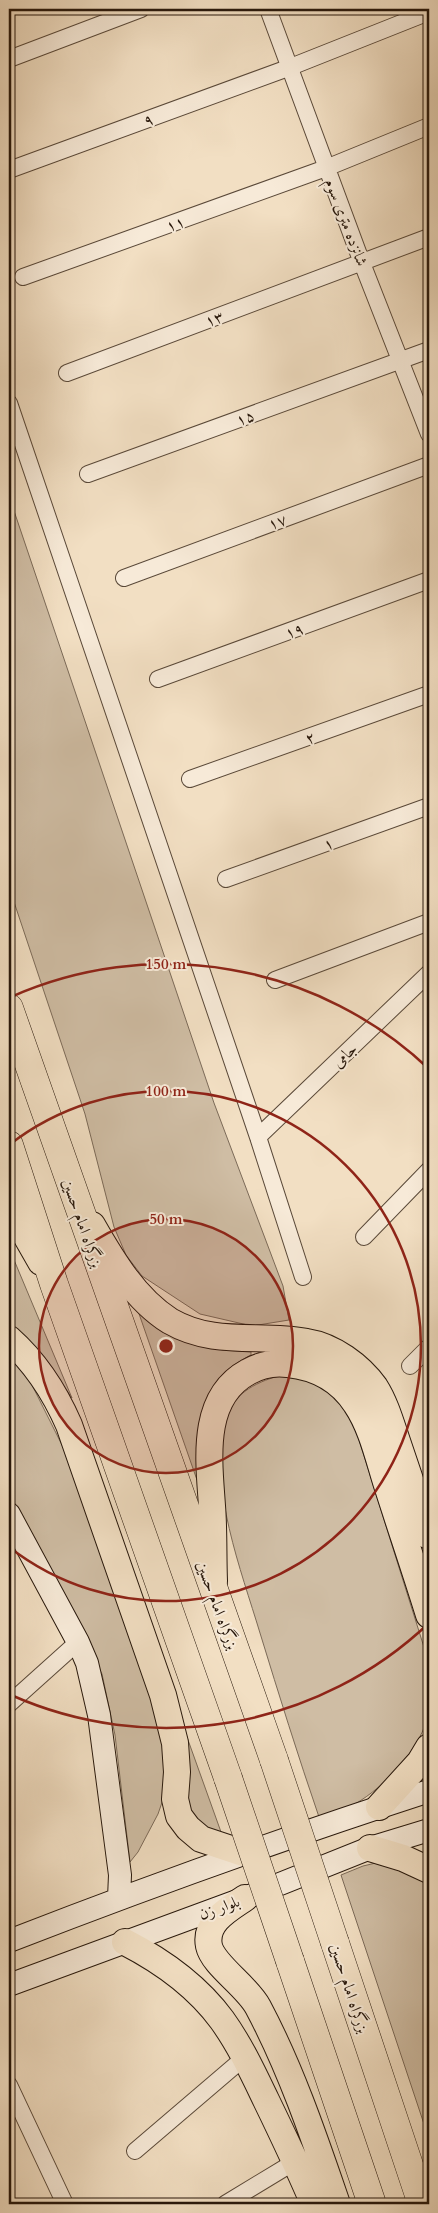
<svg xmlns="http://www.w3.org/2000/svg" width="438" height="2213" viewBox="0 0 438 2213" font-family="Cardo,Amiri,serif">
<rect width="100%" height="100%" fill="#f2dfc3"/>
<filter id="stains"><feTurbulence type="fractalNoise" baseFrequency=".004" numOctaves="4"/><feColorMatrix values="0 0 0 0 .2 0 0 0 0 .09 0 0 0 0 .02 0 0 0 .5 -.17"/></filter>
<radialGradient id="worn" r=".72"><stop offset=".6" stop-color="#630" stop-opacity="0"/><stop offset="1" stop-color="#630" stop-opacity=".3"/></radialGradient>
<path fill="#cfbda4" stroke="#7b6a58" d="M9,496l205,607 69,183 6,34 -37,6 -52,-12 -58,-38 -16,-21 -12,-28 -29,-113 -76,-227z
M9,1248l63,150 -25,-35 -38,-36z
M137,1308l85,42 29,2v3c-38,20 -40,31 -46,71 -2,18 -5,36 -8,54z
M9,1353l15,16 44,88 92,254 8,74 -10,29 -20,38 -8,10 -15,-127 -13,-61 -93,-182z
M279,1376c44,5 54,14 76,51l73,233c1,16 5,37 1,53 -8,35 -43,73 -74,91 -10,6 -24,9 -36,13 -21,-61 -40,-122 -59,-184 -19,-63 -51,-145 -36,-211 6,-26 31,-40 55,-46z
M183,1726l38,106 -11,3 -28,-32z
M380,1862l49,19v258l-88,-264 22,-9z"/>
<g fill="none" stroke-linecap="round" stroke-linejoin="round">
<defs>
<path id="street" d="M268,9l94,254 67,171
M9,59l132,-50
M9,170l279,-102 141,-56
M23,277l303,-109 103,-42
M67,373l362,-136
M9,403l249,734 45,140
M88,474l341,-124
M124,578l305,-113
M158,679l271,-99
M190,779l239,-85
M226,879l203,-73
M275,980l154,-58
M258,1137l171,-164
M364,1237l65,-67
M410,1366l19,-19
M9,1704l69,-62
M9,2085l56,119
M135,2151l110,-94
M225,2204l71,-43"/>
<path id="secondary" d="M9,1514l69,128 9,21 12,52 21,160 -1,23
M9,1941c139,-54 278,-104 420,-150
M9,1985l236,-87 125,-50 59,-18"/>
<path id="primary" d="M9,1206l32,56
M92,1225c20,35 43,74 78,96 45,26 90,12 137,21 26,4 53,24 68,45 11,17 17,40 24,60 10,29 20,59 30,89
M9,1339c26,23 46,54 60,86l94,270 12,48 2,29 -2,27 4,17 9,12 13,11 42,14
M214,1581c-1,-25 0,-50 -2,-75 -3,-45 -12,-108 36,-134 12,-7 25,-10 40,-8 28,3 52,15 68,40 15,22 22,52 30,78 14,44 29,88 43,133
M379,1807l41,-45 9,-15
M370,1848l33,10 26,12
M245,1898c-16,11 -41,24 -36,48 4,19 38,40 49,61 33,62 56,130 79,197
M125,1942c37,19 72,44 97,78 18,25 31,53 44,80 17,35 33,69 48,104"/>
<path id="highway" d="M9,1008l265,752
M9,1145l45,139 174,494
M335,1943l87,261
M290,1961l82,243"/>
</defs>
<use href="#street" stroke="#5a4939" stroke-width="18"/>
<use href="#secondary" stroke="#27170b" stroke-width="24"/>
<use href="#primary" stroke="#27170b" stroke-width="28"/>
<use href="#highway" stroke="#27170b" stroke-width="29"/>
<use href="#street" stroke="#f7ead8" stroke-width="16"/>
<use href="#secondary" stroke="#f7ead8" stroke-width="22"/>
<use href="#primary" stroke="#f2dfc3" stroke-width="26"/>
<use href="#highway" stroke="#f2dfc3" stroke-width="28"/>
<defs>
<path id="highway-bridge" d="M274,1760l61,183
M228,1778l62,183"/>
</defs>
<use href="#highway-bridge" stroke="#27170b" stroke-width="29" stroke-linecap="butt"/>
<use href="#highway-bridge" stroke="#f2dfc3" stroke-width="28"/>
</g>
<circle cx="166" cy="1346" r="127" fill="#8f2418" fill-opacity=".12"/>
<g fill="none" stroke="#8f2418" stroke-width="2.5">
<circle cx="166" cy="1346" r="127"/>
<path d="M9 1145A255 255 0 1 1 9 1547"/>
<path d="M429 1623A382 382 0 0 1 11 1695M11 997A382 382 0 0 1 429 1069"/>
</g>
<g text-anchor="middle" stroke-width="4" stroke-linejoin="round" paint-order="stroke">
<g font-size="16" fill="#27170b" stroke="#f7ead8">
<text transform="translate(148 119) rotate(-20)" y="6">۹</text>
<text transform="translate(347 222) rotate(69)" y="6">شانزده متری سوم</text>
<text transform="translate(175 223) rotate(-20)" y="6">۱۱</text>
<text transform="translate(214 318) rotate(-20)" y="6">۱۳</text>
<text transform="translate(245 417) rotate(-20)" y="6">۱۵</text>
<text transform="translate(277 521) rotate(-20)" y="6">۱۷</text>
<text transform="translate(294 630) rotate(-20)" y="6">۱۹</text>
<text transform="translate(310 737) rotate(-19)" y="6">۲</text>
<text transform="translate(328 843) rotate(-20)" y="6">۱</text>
<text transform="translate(344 1055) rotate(-44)" y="6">جامی</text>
<text transform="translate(83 1223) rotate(71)" y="6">بزرگراه امام حسین</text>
<text transform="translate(218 1605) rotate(70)" y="6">بزرگراه امام حسین</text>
<text transform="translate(219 1907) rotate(-20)" y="6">بلوار زن</text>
<text transform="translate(350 1988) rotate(72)" y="6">بزرگراه امام حسین</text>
</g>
</g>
<circle cx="166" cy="1346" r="8" fill="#8f2418" stroke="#f7ead8" stroke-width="2.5"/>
<g font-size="15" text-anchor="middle" font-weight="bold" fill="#8f2418" stroke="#f7ead8" stroke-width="4" stroke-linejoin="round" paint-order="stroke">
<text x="166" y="969">150 m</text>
<text x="166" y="1096">100 m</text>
<text x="166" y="1224">50 m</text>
</g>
<rect width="438" height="2213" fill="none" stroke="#f2dfc3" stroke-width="30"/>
<rect x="10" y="10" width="418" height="2193" fill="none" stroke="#27170b" stroke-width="2.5"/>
<rect x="15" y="15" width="408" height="2183" fill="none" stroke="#27170b"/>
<rect width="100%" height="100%" filter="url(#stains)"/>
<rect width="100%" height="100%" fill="url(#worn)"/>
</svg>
